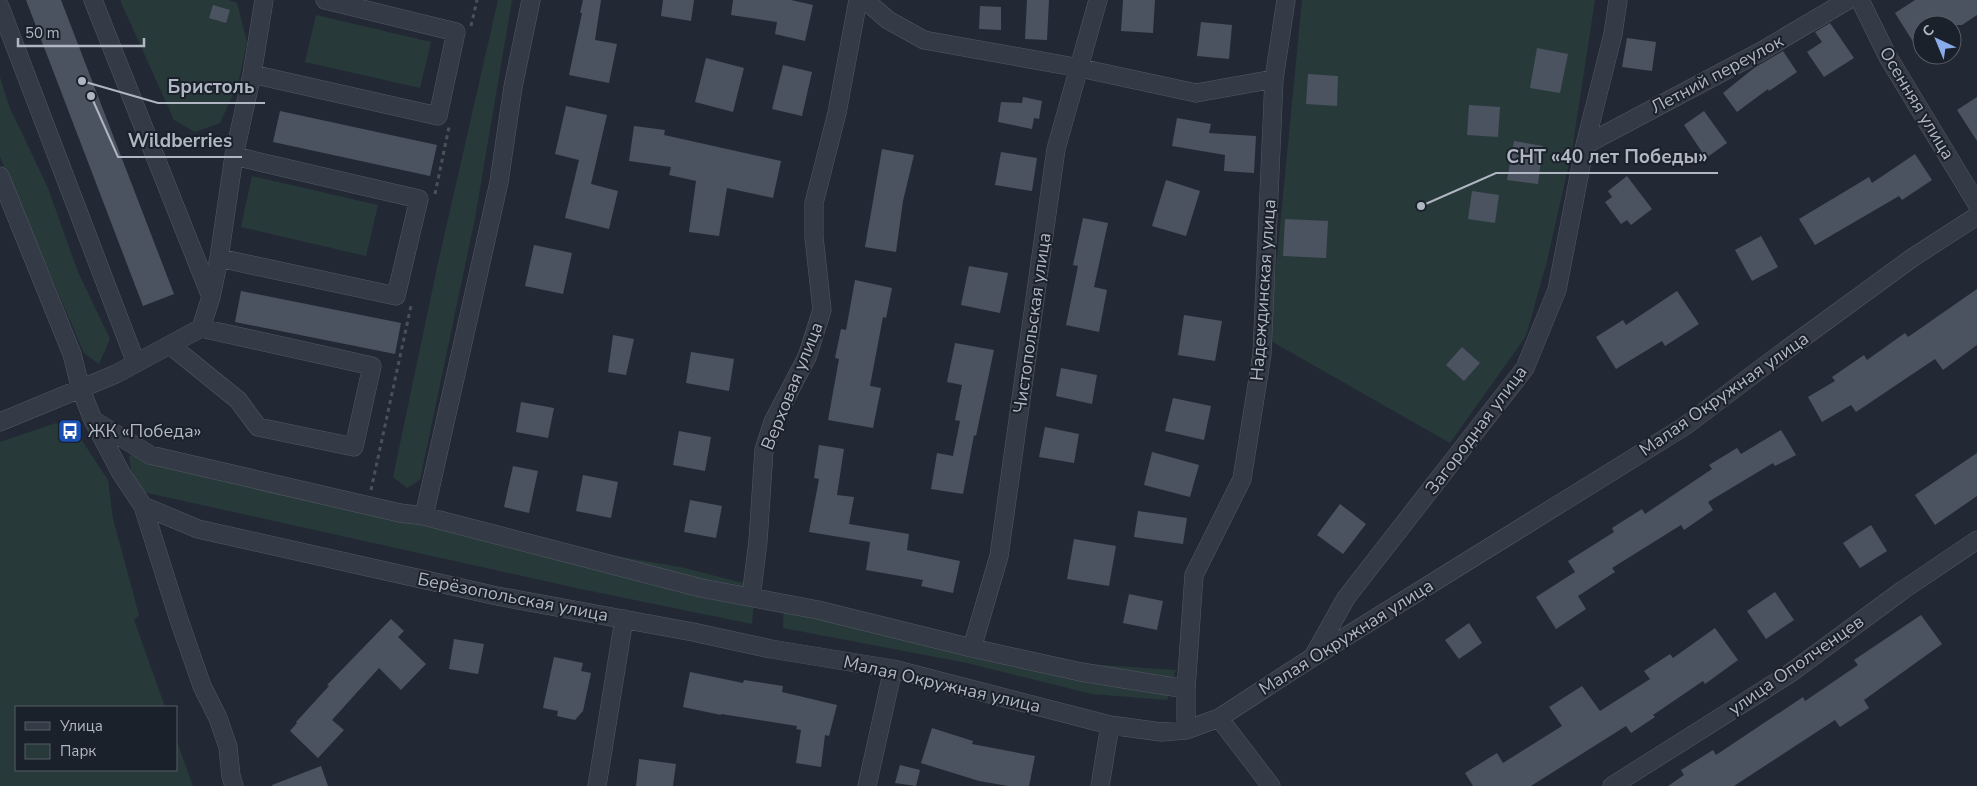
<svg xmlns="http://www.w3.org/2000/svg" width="1977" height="786" viewBox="0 0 1977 786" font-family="'Nunito Sans',sans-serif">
<rect width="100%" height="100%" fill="#222935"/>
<path fill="#28393a" d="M120,0h109l8,3 10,39 -9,42 -18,39 -25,9 -21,-12z
M498,0h14l-37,218 -55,262 -13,8 -14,-11 45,-214z
M1302,0h293l-23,150 -25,111 -21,75 -76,107 -181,-103z
M316,15l115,27 -11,46 -115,-26z
M0,77l9,29 39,82 30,84 32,67 -11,25 -15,-11 -84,-196z
M252,176l126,29 -12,51 -125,-29z
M56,423l25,16 27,41 5,39 26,96 -5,5 31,87h-149v63h160v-31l17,47h-193v-344z
M129,455l288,67 263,45 75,19 -3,38 -171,-35 -438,-97 -12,-22z
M784,598l288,65 104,7 -9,30 -75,-6 -125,-31 -184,-35z"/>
<path fill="#4b5361" d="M26,0h35l113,294 -31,12z
M583,0h18l-6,40 22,4 -8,39 -40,-8 13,-62h-2z
M663,0h31l-3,21 -30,-5z
M733,0h58l22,5 -8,36 -30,-7 2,-12 -46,-7z
M1027,0h22l-2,40 -22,-1z
M1123,0h32l-2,33 -32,-2z
M1915,0h62v15l-15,10h-40v31l-27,-43z
M213,5l17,5 -4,13 -17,-5z
M980,6l21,1v23l-22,-1z
M1201,22l31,3 -3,34 -32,-3z
M1830,23l24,35 -30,19 -17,-25 15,-10 -7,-10z
M1627,38l29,4 -4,29 -30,-4z
M1537,48l31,6 -8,39 -30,-5z
M1783,51l14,21 -28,19 -1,-2 -31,23 -14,-19 31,-25z
M706,58l38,10 -11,44 -38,-10z
M783,65l29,7 -10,44 -30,-7z
M1308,74l30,2 -1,30 -31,-2z
M1023,97l19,4 -3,18 -5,-1 -2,11 -34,-7 3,-20 21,1z
M1977,97v44l-20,-31z
M1469,105l31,2 -2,30 -31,-2z
M566,106l41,9 -16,69 27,7 -9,38 -44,-11 14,-58 -24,-6z
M280,111l157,34 -7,31 -157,-34z
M1704,111l23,32 -21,15 -22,-33z
M1177,118l34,6 -2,9 47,3 -2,37 -30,-2 1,-16 -53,-9z
M634,126l31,4 -1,5 117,26 -8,37 -46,-10 -8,48 -30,-4 7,-51 -27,-6 2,-8 -42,-6z
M1514,141l29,5 -5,38 -31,-4z
M882,149l32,6 -11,46 -7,51 -31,-5z
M1001,152l36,6 -5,33 -37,-6z
M1915,154l17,26 -30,20 -3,-4 -84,49 -16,-26 70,-42 3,6z
M1627,176l25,33 -21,16 -4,-5 -6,4 -16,-22 7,-5 -4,-6z
M1166,180l34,11 -14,45 -34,-10z
M1472,191l27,4 -4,28 -27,-4z
M1083,218l25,5 -14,64 13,3 -8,42 -33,-7 12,-59 -5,-1z
M1285,219l43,2 -2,37 -43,-2z
M1761,236l17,31 -26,14 -17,-31z
M534,245l38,8 -9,41 -38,-8z
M969,266l39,7 -8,40 -39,-8z
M855,280l37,8 -6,30 -3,-1 -13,69 11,2 -8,40 -45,-8 11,-61 -4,-1 6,-29 5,1z
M1977,289v56l-34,25 -8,-11 -79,53 -5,-7 -29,17 -14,-25 27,-16 -3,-4 32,-22 3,5 38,-27 3,4z
M241,291l160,32 -6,31 -160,-32z
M1677,291l22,33 -34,22 -3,-5 -46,28 -20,-32 27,-17 3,5z
M1184,315l38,6 -7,40 -37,-6z
M613,335l21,4 -8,36 -18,-3z
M955,343l39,7 -18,86 -2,-1 -11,59 -32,-5 6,-36 16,3 7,-35 -5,-1 7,-35 -15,-3z
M1462,347l18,16 -16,18 -18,-16z
M691,352l43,7 -5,32 -43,-8z
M1061,368l36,7 -5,29 -36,-8z
M1173,398l38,8 -7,34 -39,-9z
M521,402l33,6 -6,30 -32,-6z
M1045,427l34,7 -5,29 -35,-6z
M1781,430l15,25 -21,11 -2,-3 -65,39 5,8 -29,20 -3,-5 -69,43 3,4 -37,24 8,13 -30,20 -20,-32 39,-25 -7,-11 46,-29 -2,-4 30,-19 3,5 67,-45 -3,-4 28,-17 4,6z
M679,431l32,6 -6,34 -32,-6z
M819,445l25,4 -7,46 17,2 -5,27 60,10 -2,16 53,11 -7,32 -32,-7 2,-6 -57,-10 4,-28 -61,-10 10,-53 -5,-1z
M1152,452l47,13 -9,32 -46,-12z
M1977,453v43l-42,29 -20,-30z
M513,466l25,5 -9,42 -25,-6z
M583,475l35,7 -7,36 -35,-7z
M690,500l32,6 -6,32 -32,-6z
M1340,504l26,20 -23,30 -26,-19z
M1138,511l49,7 -4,26 -49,-7z
M1871,525l16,26 -27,17 -17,-25z
M1074,539l42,7 -7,40 -42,-7z
M1775,592l19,28 -28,19 -19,-28z
M1129,594l34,7 -6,29 -34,-7z
M1921,615l21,29 -78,56 5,8 -29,19 -5,-7 -101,66h-66l16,-11 -3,-5 32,-20 3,5 87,-58 2,4 53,-36 -4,-5z
M391,619l13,12 -6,6 28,27 -25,26 -22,-22 -47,52 12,10 -26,28 -28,-27 7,-8 -1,-1 33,-36 -2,-1z
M1469,623l13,20 -23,16 -14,-19z
M1715,628l23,32 -33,24 -2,-3 -50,34 2,2 -24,16 -5,-7 -95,60h-58l-8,-13 32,-20 6,10 59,-37 -13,-19 33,-21 18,25 50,-32 -6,-8 26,-17 3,4z
M454,639l30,5 -6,30 -29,-5z
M554,657l29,6 -2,8 10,2 -8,38 -8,9 -18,-4 1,-5 -15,-3z
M690,672l53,11 1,-3 39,6 -1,6 55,13 -8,31 -4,-1 -4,32 -25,-4 5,-33 -5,-1 1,-3 -76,-12v1l-38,-8z
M932,728l41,13 -1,3 63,12 -6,30h-21l-29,-5 -58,-18z
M639,759l37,5 -3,22h-37z
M900,765l20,5 -4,16 -21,-3z
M321,766l7,20h-56v-1z"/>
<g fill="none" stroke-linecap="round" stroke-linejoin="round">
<defs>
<path id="minor" d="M93,0l118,297
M865,0l23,20 36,20 156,28 116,25 78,-14
M1860,0l28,57 89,147
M0,7l136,356
M252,74l186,42 18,-84 -131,-32
M1585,145l175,-93 88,-52
M0,176l72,178 9,36 12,30 28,53 22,33 35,111 24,69 16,32 10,29 3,29 3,10
M219,258l177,38 23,-97 -185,-43
M170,345l68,55 20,27 96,20 18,-81 -171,-38
M93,420l57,35 250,58 24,3 277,72 117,22 154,38 109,24 105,17
M0,422l116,-48 85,-46 10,-31 8,-39 15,-102 18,-82 12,-74
M143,506l55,23 299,67 196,36 78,17 122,20 217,56 51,7 25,-2 33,-12 94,-61 372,-231 86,-65 141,-103 65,-42
M424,516l75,-334 14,-95 18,-87
M751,597l7,-56 6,-91 9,-28 34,-65 15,-47 -8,-73v-34l23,-90 21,-113
M972,648l27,-92 57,-407 42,-149
M1314,655l32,-57 179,-230 32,-78 28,-145 28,-111 5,-34
M1219,718l52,68
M1186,730v-41l8,-114 48,-96 20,-125 12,-275 12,-79
M597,786l27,-167
M867,786l26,-117
M1100,786l10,-61
M1612,786l177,-112 114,-84 74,-50"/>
</defs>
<use href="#minor" stroke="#535963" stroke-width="19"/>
<path stroke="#465458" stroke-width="3" stroke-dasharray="4 4" stroke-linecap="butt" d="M471,26l6,-26
M435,194l14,-67
M371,490l40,-184"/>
<use href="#minor" stroke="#353b46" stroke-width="18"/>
</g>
<defs>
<symbol id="bus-square" viewBox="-11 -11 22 22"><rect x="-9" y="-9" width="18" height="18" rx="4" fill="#1a4fb4" stroke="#1b212a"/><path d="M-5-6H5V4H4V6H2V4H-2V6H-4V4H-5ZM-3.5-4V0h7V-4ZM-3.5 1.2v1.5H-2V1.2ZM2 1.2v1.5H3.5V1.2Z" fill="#fff"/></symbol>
</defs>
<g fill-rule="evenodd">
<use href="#bus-square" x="56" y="417" width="28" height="28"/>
</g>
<g text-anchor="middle" stroke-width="4" stroke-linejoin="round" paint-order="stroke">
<g font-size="18" fill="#b0b6c2" stroke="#1b212a">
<text transform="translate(1717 74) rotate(-28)" y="6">Летний переулок</text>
<text transform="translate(1917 103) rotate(59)" y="6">Осенняя улица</text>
<text transform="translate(1263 290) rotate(-86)" y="6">Надеждинская улица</text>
<text transform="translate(1032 323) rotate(-82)" y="6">Чистопольская улица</text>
<text transform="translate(792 386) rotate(-68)" y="6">Верховая улица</text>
<text transform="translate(1724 394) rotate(-35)" y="6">Малая Окружная улица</text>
<text transform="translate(1476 430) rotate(-53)" y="6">Загородная улица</text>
<text transform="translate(513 597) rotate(11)" y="6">Берёзопольская улица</text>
<text transform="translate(1346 637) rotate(-32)" y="6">Малая Окружная улица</text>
<text transform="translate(1796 665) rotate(-35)" y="6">улица Ополченцев</text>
<text transform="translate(942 684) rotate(13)" y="6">Малая Окружная улица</text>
</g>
<g font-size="18" fill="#b0b6c2" stroke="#1b212a" text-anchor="start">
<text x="88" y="437">ЖК «Победа»</text>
</g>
</g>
<path fill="none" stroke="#b0b6c2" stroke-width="2" d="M82 81L158 103H265M91 96L118 157H242M1421 206L1496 173H1718"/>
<g fill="#b0b6c2" stroke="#1b212a" stroke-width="2">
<circle cx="82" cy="81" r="5"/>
<circle cx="91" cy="96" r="5"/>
<circle cx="1421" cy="206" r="5"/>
</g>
<g font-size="19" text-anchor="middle" font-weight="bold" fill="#b0b6c2" stroke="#1b212a" stroke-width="4" stroke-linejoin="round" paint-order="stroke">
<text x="211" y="93">Бристоль</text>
<text x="180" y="147">Wildberries</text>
<text x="1607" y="163">СНТ «40 лет Победы»</text>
</g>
<rect x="15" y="706" width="162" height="65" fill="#1b212a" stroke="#575d67"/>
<rect x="25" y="722" width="25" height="8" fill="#353b46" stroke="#575d67"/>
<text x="60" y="731" font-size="15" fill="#b0b6c2">Улица</text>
<rect x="25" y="744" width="25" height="15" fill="#28393a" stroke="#575d67"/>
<text x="60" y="756" font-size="15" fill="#b0b6c2">Парк</text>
<g transform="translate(1937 40) rotate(316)"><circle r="24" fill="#1b212a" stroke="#575d67"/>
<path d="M0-4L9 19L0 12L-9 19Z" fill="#8bacec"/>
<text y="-8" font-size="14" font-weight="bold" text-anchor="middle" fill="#b0b6c2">С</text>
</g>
<path d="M18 38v8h126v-8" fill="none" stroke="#b0b6c2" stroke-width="2.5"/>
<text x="25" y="38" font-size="15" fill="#b0b6c2" stroke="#1b212a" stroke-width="4" paint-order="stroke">50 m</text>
</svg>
